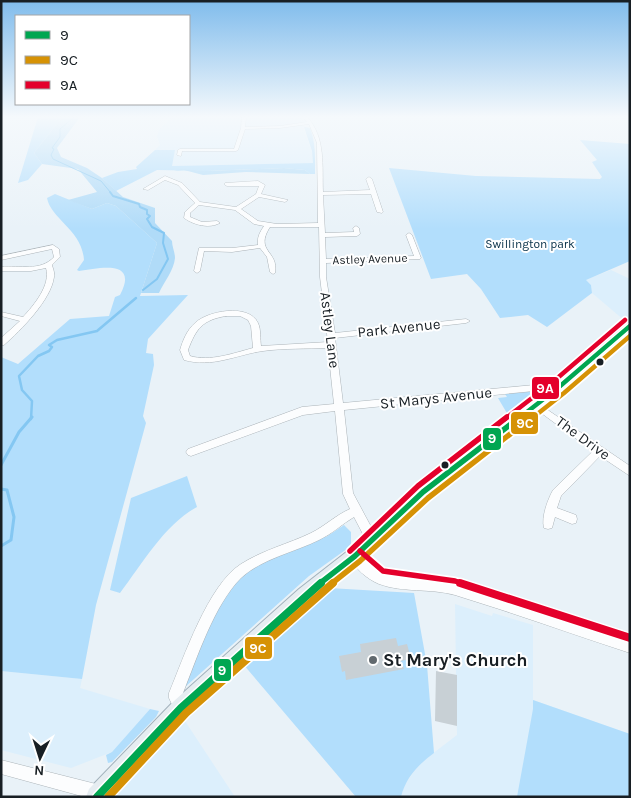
<svg xmlns="http://www.w3.org/2000/svg" width="631" height="798" viewBox="0 0 631 798" font-family="Karla,sans-serif">
<rect width="100%" height="100%" fill="#e9f2f8"/>
<path fill="#dceffc" d="M173,117h126l4,5 -3,1 3,4 9,25 1,11 -142,3 4,-16h-20l5,-5 -3,-9 3,-8z
M611,270l19,9v38l-5,4 -33,-28 -1,-8 -6,-5z
M455,604l37,12 1,-3 40,12v75l97,34v63h-229l3,-11 15,-22 38,-29z
M1,671l81,8 -2,9 70,21 -38,43 -41,16 -70,-18z
M185,721l50,76h-122l40,-42z"/>
<path fill="#b2defc" d="M38,117h24l-28,36 8,11 -14,16 -10,3z
M301,126l9,2c6,15 5,30 5,46h-5l-5,-4 -21,-2 -77,3 -50,-1 -41,21 -14,-13 16,-6 19,-3 -1,-2 19,-17h20l-3,16 141,-3 -1,-12 -8,-24z
M580,140l50,4v117l-44,19 5,5 1,8 -45,34 -19,-12 -28,3 -19,-29 -14,-15 -36,5 -42,-111 87,8 124,3 2,-2 -10,-15 5,-2z
M55,194l37,15 15,-6 9,3 41,37 -17,53 48,-1 -40,44 -2,14 7,1 1,11 -11,51 3,7 -50,182 -14,74 -81,-8v-314l17,7 52,-45 39,-3 6,-19 5,-2c19,-36 -20,-27 -41,-24l-2,-1 7,-10c-2,-30 -33,-41 -37,-62z
M537,391l1,1 -30,23 -10,-17 9,-1 -2,-3z
M187,476l10,31c-32,17 -55,57 -77,86l-10,-3 21,-92z
M344,525l7,7v14l-42,30 -125,112c13,-29 31,-85 52,-107 16,-17 66,-35 88,-46l2,2z
M329,588l85,5 13,72 7,88c-15,11 -28,24 -33,44h-45l-113,-133z
M533,700l97,34v63h-113l16,-88z
M150,709l9,2 -3,6 -44,45 -4,1 -2,-8 6,-3z"/>
<path fill="#b0dbf8" d="M62,117h18l-23,31 4,9 26,11 15,10 21,19 32,11v15l17,18c0,6 3,11 3,17 -1,12 -11,24 -16,35h-18l16,-50 -41,-37 -9,-3 -15,6 -24,-9 29,-8 -19,-23 -36,-5 -8,-11z
M284,168l21,2 5,4 -64,-2 -43,3 -19,-5 -10,1 7,-2 26,2z"/>
<g fill="none" stroke-linecap="round" stroke-linejoin="round">
<path stroke="#84c7f2" stroke-width="1" d="M74,117l-14,12v8l-8,11 2,1 -3,6 2,4 48,22 10,12"/>
<path stroke="#84c7f2" stroke-width="2" d="M110,192l3,4 26,8 1,3 7,3v4l3,2 -3,3 5,8 12,6 -1,10 5,16 -11,20 -14,11"/>
<path stroke="#84c7f2" stroke-width="2.5" d="M31,419l1,-18 -10,-11 -3,-14 19,-20 11,-5 3,-4 -3,-2 8,-5 40,-9 39,-33"/>
<path stroke="#84c7f2" stroke-width="3" d="M1,465l18,-33 13,-15
M1,489l6,1 7,27 -3,23 -10,6"/>
</g>
<path fill="#c8d0d5" d="M396,638l2,8 9,-2 4,15 -10,2 3,8 -58,11 -1,-9 -3,1 -3,-16 22,-4 -1,-8z
M436,671l21,4v51l-22,-5z"/>
<g fill="none" stroke-linecap="round" stroke-linejoin="round">
<defs>
<path id="minor" d="M242,117h4l-1,10 35,-1 27,-4 -5,-5h5c19,20 15,50 16,75l47,-2 -4,-11 3,-2 3,2 11,33 -1,1 -5,-1 -6,-18 -48,1 2,38 29,-1 -1,-4 3,-2 3,2 1,6 -3,2 -32,1 1,22 88,-3 -8,-21 3,-2 3,2 9,23 -1,1 -94,4v14l9,56 131,-14 4,2 -4,2 -131,15 8,65 191,-18 4,3 -4,3 -190,19 9,83 23,43 2,4 -2,4 -4,1 -4,-1 -14,-27c-12,7 -22,17 -35,23 -24,12 -58,19 -78,38 -27,27 -44,80 -58,115v4l5,11 -2,5 -5,2 -5,-2 -7,-15v-5c15,-36 39,-108 72,-129 22,-14 47,-20 70,-31 14,-7 25,-18 39,-24l-7,-15 -8,-83 -32,4 -112,41 -3,-1 -2,-3 2,-3 114,-42 32,-3 -6,-56c-21,1 -44,0 -65,3 -28,4 -50,17 -79,9l-4,-10c3,-10 7,-20 15,-27 12,-12 54,-20 63,0 3,6 2,16 3,23l67,-4 -8,-65 -1,-50h-49c-16,25 9,23 5,46l-2,1 -3,-2 -3,-15 -7,-9 -28,4 -28,-1 -4,20 -3,2 -3,-2 5,-23h33l26,-3c-1,-8 2,-13 6,-19l-10,-2 -19,-14 -36,-5 -9,8v4l12,5 15,-1 3,2c-11,6 -26,2 -36,-5l1,-6 10,-9 -17,-18 -13,-5 -17,10 -5,-1 22,-13 17,7 18,19 36,5 20,-13 3,-8h-32l-2,-1v-2l33,-2 7,4 -4,9 27,6 -3,2 -26,-5 -18,12 17,12 19,3 41,-1 -1,-80 -8,-19 -29,4 -35,1 -7,21 -2,1h-54l-1,5 -4,-1 1,-5 2,-1h54l7,-21zM226,316h14l8,4 3,6 2,22c-19,5 -43,14 -63,8l-2,-6c8,-21 14,-30 38,-34z
M53,245l6,4 1,8 -8,8c1,4 3,8 2,12 -3,23 -33,53 -50,68l-3,1v-8l19,-17 -19,-5v-4l22,5c11,-12 28,-32 23,-49l-15,3h-30v-4c19,-2 39,5 53,-10l-2,-8 -51,11v-4z
M544,385l14,4 1,2 -4,3 -14,-4 -1,-2z
M536,402l94,64v10l-30,-20 -39,40 -4,12 19,7 1,4 -1,4 -4,1 -17,-7 -3,11 -4,1 -4,-1c-3,-11 4,-29 9,-38l40,-39 -60,-44 -1,-2 1,-2z
M1,760l99,25 5,3 3,5 -2,4h-21l-84,-23z"/>
<path id="tertiary" d="M355,550l5,1 12,14 11,7 17,4 53,5 177,58v14c-58,-19 -116,-40 -175,-58 -25,-7 -52,-2 -76,-11 -12,-5 -25,-16 -30,-28l1,-5z"/>
<path id="primary" d="M630,322v10l-67,58 -135,107 -67,65 -50,39 -123,114 -76,82h-26l3,-8 85,-88 125,-112 50,-39 69,-63 137,-103z"/>
</defs>
<use href="#minor" stroke="#acb4b9" stroke-width="1"/>
<use href="#tertiary" stroke="#acb4b9" stroke-width="1"/>
<use href="#primary" stroke="#a3b2bc" stroke-width="2"/>
<use href="#minor" fill="#fcfdfe" fill-rule="evenodd"/>
<use href="#tertiary" fill="#fcfdfe" fill-rule="evenodd"/>
<use href="#primary" fill="#e6edf1" fill-rule="evenodd"/>
<defs>
<path id="bus-1-far2" d="M518,419l41,-32 71,-61"/>
<path id="bus-1-far1" d="M319,584l36,-28 68,-64 97,-75"/>
<path id="bus-1" d="M97,797l84,-89 140,-125"/>
<path id="bus-2-far2" d="M531,419l33,-26 66,-57"/>
<path id="bus-2-far1" d="M331,584l29,-23 68,-63 104,-81"/>
<path id="bus-2" d="M108,797l78,-84 147,-130"/>
<path id="bus-3-far2" d="M505,419l49,-38 71,-61"/>
<path id="bus-3-far1" d="M350,551l68,-65 89,-69
M360,551l23,20 72,10 9,3"/>
<path id="bus-3" d="M460,583l170,55"/>
</defs>
<use href="#bus-1-far2" stroke="#fff" stroke-width="8"/>
<use href="#bus-1-far1" stroke="#fff" stroke-width="9"/>
<use href="#bus-1" stroke="#fff" stroke-width="11"/>
<use href="#bus-2-far2" stroke="#fff" stroke-width="8"/>
<use href="#bus-2-far1" stroke="#fff" stroke-width="9"/>
<use href="#bus-2" stroke="#fff" stroke-width="11"/>
<use href="#bus-3-far2" stroke="#fff" stroke-width="8"/>
<use href="#bus-3-far1" stroke="#fff" stroke-width="9"/>
<use href="#bus-3" stroke="#fff" stroke-width="11"/>
<use href="#bus-1-far2" stroke="#00a651" stroke-width="4.5"/>
<use href="#bus-1-far1" stroke="#00a651" stroke-width="5.5"/>
<use href="#bus-1" stroke="#00a651" stroke-width="8"/>
<use href="#bus-2-far2" stroke="#d69205" stroke-width="4.5"/>
<use href="#bus-2-far1" stroke="#d69205" stroke-width="5.5"/>
<use href="#bus-2" stroke="#d69205" stroke-width="8"/>
<use href="#bus-3-far2" stroke="#e4002b" stroke-width="4.5"/>
<use href="#bus-3-far1" stroke="#e4002b" stroke-width="5.5"/>
<use href="#bus-3" stroke="#e4002b" stroke-width="8"/>
</g>
<linearGradient id="sky" x2="0" y2="1"><stop stop-color="#80bcec"/><stop offset="0.51" stop-color="#f5f9fc"/><stop offset="1" stop-color="#f5f9fc" stop-opacity="0"/></linearGradient>
<rect width="631" height="229" fill="url(#sky)"/>
<g fill="#181f24" stroke="#fff" stroke-width="2">
<circle cx="600" cy="362" r="4.5"/>
<circle cx="445" cy="465" r="4.5"/>
</g>
<circle fill="#61696e" stroke="#fff" stroke-width="2" cx="373" cy="660" r="5"/>
<g text-anchor="middle" stroke-width="4" stroke-linejoin="round" paint-order="stroke">
<g font-size="12" fill="#042e46" stroke="#fff">
<text x="530" y="248">Swillington park</text>
</g>
<g font-size="12" fill="#181f24" stroke="#fff">
<text transform="translate(370 259) rotate(-2)" y="4">Astley Avenue</text>
</g>
<g font-size="15" fill="#181f24" stroke="#fff">
<text transform="translate(399 328) rotate(-6)" y="5">Park Avenue</text>
<text transform="translate(330 330) rotate(83)" y="5">Astley Lane</text>
<text transform="translate(436 398) rotate(-6)" y="5">St Marys Avenue</text>
<text transform="translate(583 438) rotate(36)" y="5">The Drive</text>
</g>
<g font-size="18" font-weight="bold" fill="#181f24" stroke="#fff" text-anchor="start">
<text x="383" y="666">St Mary's Church</text>
</g>
</g>
<g stroke="#fff" stroke-width="2">
<rect x="531" y="376" width="29" height="24" rx="5" fill="#e4002b"/>
<rect x="510" y="411" width="29" height="24" rx="5" fill="#d69205"/>
<rect x="482" y="427" width="20" height="24" rx="5" fill="#00a651"/>
<rect x="244" y="636" width="29" height="24" rx="5" fill="#d69205"/>
<rect x="213" y="658" width="19" height="24" rx="5" fill="#00a651"/>
</g>
<g font-size="14" text-anchor="middle" font-weight="bold" fill="#fff">
<text x="545" y="393">9A</text>
<text x="525" y="428">9C</text>
<text x="492" y="443">9</text>
<text x="258" y="653">9C</text>
<text x="222" y="675">9</text>
</g>
<rect width="631" height="798" fill="none" stroke="#181f24" stroke-width="5"/>
<rect x="15" y="15" width="175" height="90" fill="#ffffff" stroke="#a3a5a7"/>
<rect x="25" y="31" width="25" height="8" fill="#00a651" stroke="#a3a5a7"/>
<text x="60" y="40" font-size="15" fill="#181f24">9</text>
<rect x="25" y="56" width="25" height="8" fill="#d69205" stroke="#a3a5a7"/>
<text x="60" y="65" font-size="15" fill="#181f24">9C</text>
<rect x="25" y="81" width="25" height="8" fill="#e4002b" stroke="#a3a5a7"/>
<text x="60" y="90" font-size="15" fill="#181f24">9A</text>
<g transform="translate(40 758) rotate(184)" stroke="#ffffff" stroke-width="4" paint-order="stroke">
<path d="M0-4L9 19L0 12L-9 19Z" fill="#181f24"/>
<text y="-8" font-size="14" font-weight="bold" text-anchor="middle" fill="#181f24">N</text>
</g>
</svg>
